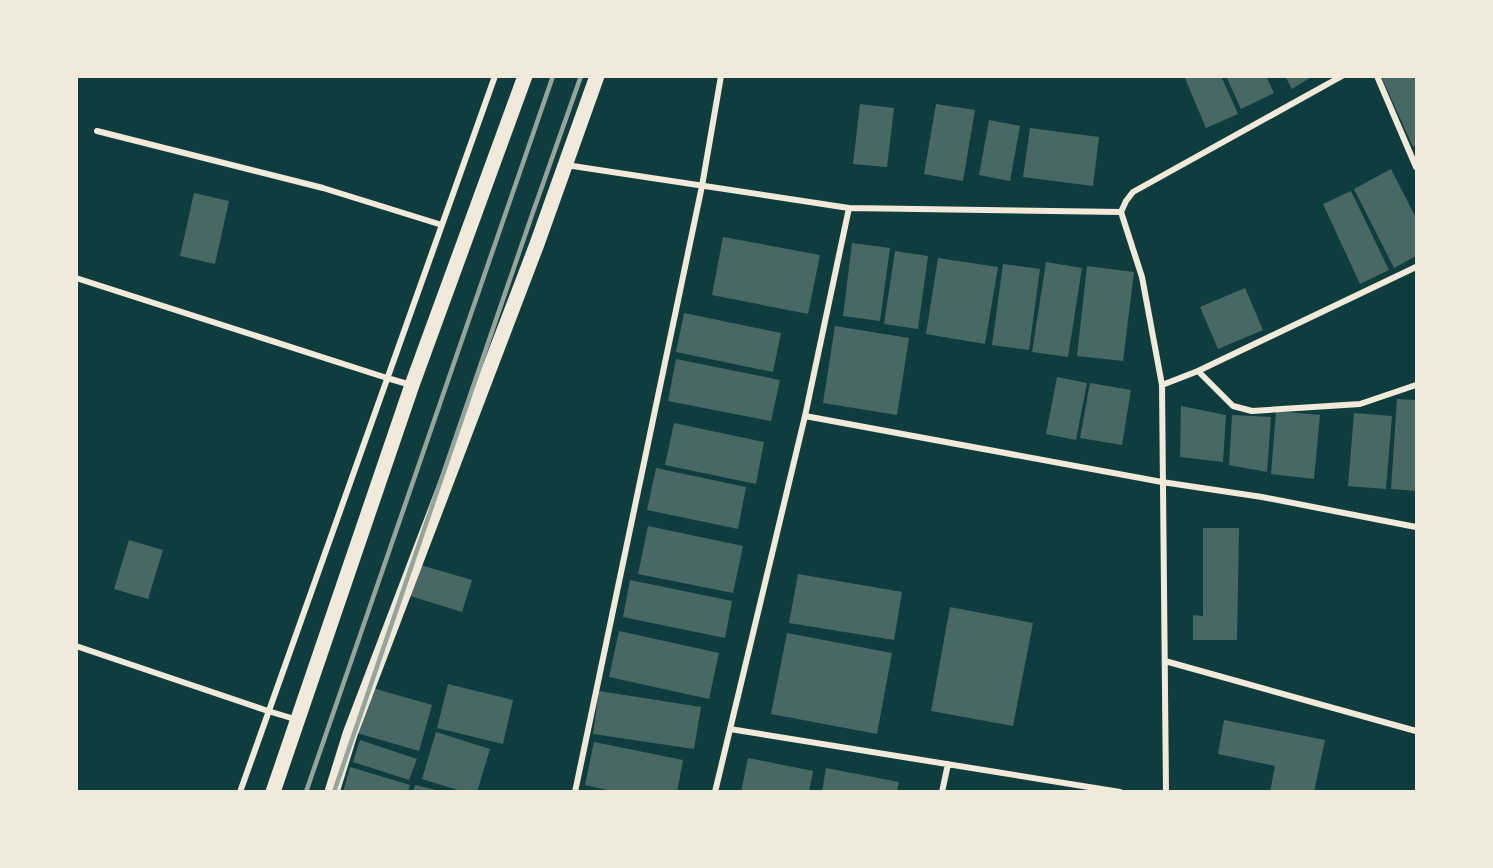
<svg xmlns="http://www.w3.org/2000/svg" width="1493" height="868" viewBox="0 0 1493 868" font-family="Inter,sans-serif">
<rect width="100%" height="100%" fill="#0f3d3e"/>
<path fill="#486865" d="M1184,76h37l17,38 -32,14z
M1226,76h40l8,17 -33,16z
M1285,76h28l-21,13z
M1381,76h35v69l-3,2z
M860,104l34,4 -7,59 -34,-3z
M936,104l39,6 -12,71 -39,-7z
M989,120l31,6 -10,55 -31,-6z
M1030,128l69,9 -6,49 -70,-9z
M1391,169l25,49v38l-22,12 -40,-79z
M1351,191l38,79 -29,14 -37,-80z
M194,193l35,8 -14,63 -35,-8z
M723,237l97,18 -12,59 -96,-19z
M852,243l38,5 -10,73 -37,-5z
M895,251l33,5 -10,73 -34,-5z
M938,258l60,9 -13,77 -59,-10z
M1046,262l36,6 -14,89 -36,-5z
M1003,264l37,5 -11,81 -37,-5z
M1087,266l47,6 -11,89 -46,-5z
M1245,288l18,42 -45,19 -18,-42z
M684,313l97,20 -8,39 -97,-20z
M835,326l74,12 -12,77 -74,-12z
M676,359l104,21 -9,41 -103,-20z
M1057,377l30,6 -11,57 -30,-6z
M1090,383l41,7 -9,55 -42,-7z
M1397,399l19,1v91l-25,-2z
M1181,406l45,9 -3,47 -43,-5z
M1276,411l44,4 -6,64 -43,-5z
M1354,413l38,3 -6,73 -38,-3z
M1232,415l39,2 -4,55 -38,-7z
M674,423l90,19 -8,42 -91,-19z
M656,468l90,19 -8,42 -91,-19z
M648,526l95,20 -10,47 -95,-19z
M1203,528h36l-2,112h-44v-25l10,1z
M129,540l34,10 -15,49 -34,-10z
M417,564l55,16 -10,32 -55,-17z
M798,574l104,18 -8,48 -105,-17z
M630,580l102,21 -7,37 -102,-21z
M950,607l83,16 -20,103 -82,-15z
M619,631l100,22 -10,46 -100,-22z
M787,633l105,20 -15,81 -106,-20z
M448,684l65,16 -10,44 -66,-16z
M369,687l63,18 -13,46 -62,-18z
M599,691l102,16 -7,42 -101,-15z
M1224,720l101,20 -11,52h-44l5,-26 -57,-12z
M436,732l54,17 -13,43h-13l-42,-13z
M360,740l57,19 -8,21 -56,-18z
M594,742l89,18 -6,32h-60l-32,-7z
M748,758l65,13 -4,21h-68z
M350,767l60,18 -2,7h-65z
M826,768l73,14 -2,10h-75z
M415,785l25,6 -1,1h-26z"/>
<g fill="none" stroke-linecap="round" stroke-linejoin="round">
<path stroke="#f1e9da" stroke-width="6" d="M1377,76l39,91
M97,131l226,57 119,37
M566,165l283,43 272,4
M76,278l311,100 24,7
M1198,371l35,35 19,5 108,-7 56,-19
M1162,385l36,-14 218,-104
M805,416l357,66 100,15 154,30
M76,646l192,65 30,9
M1165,661l251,70
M730,729l390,63
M240,792l255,-716
M575,792l127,-606 19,-110
M715,792l90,-376 44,-208
M942,792l6,-28
M1166,792l-4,-407 -20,-108 -21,-65 5,-11 7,-9 209,-116"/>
<path stroke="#f1e9da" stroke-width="15" d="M273,792l139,-407 113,-309
M332,792l18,-58 187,-490 60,-168"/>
<path stroke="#97a49c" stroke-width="4.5" d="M306,792l247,-716
M334,792l199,-580 48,-136"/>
</g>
<rect width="1493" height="868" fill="none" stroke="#f1e9da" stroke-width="156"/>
</svg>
